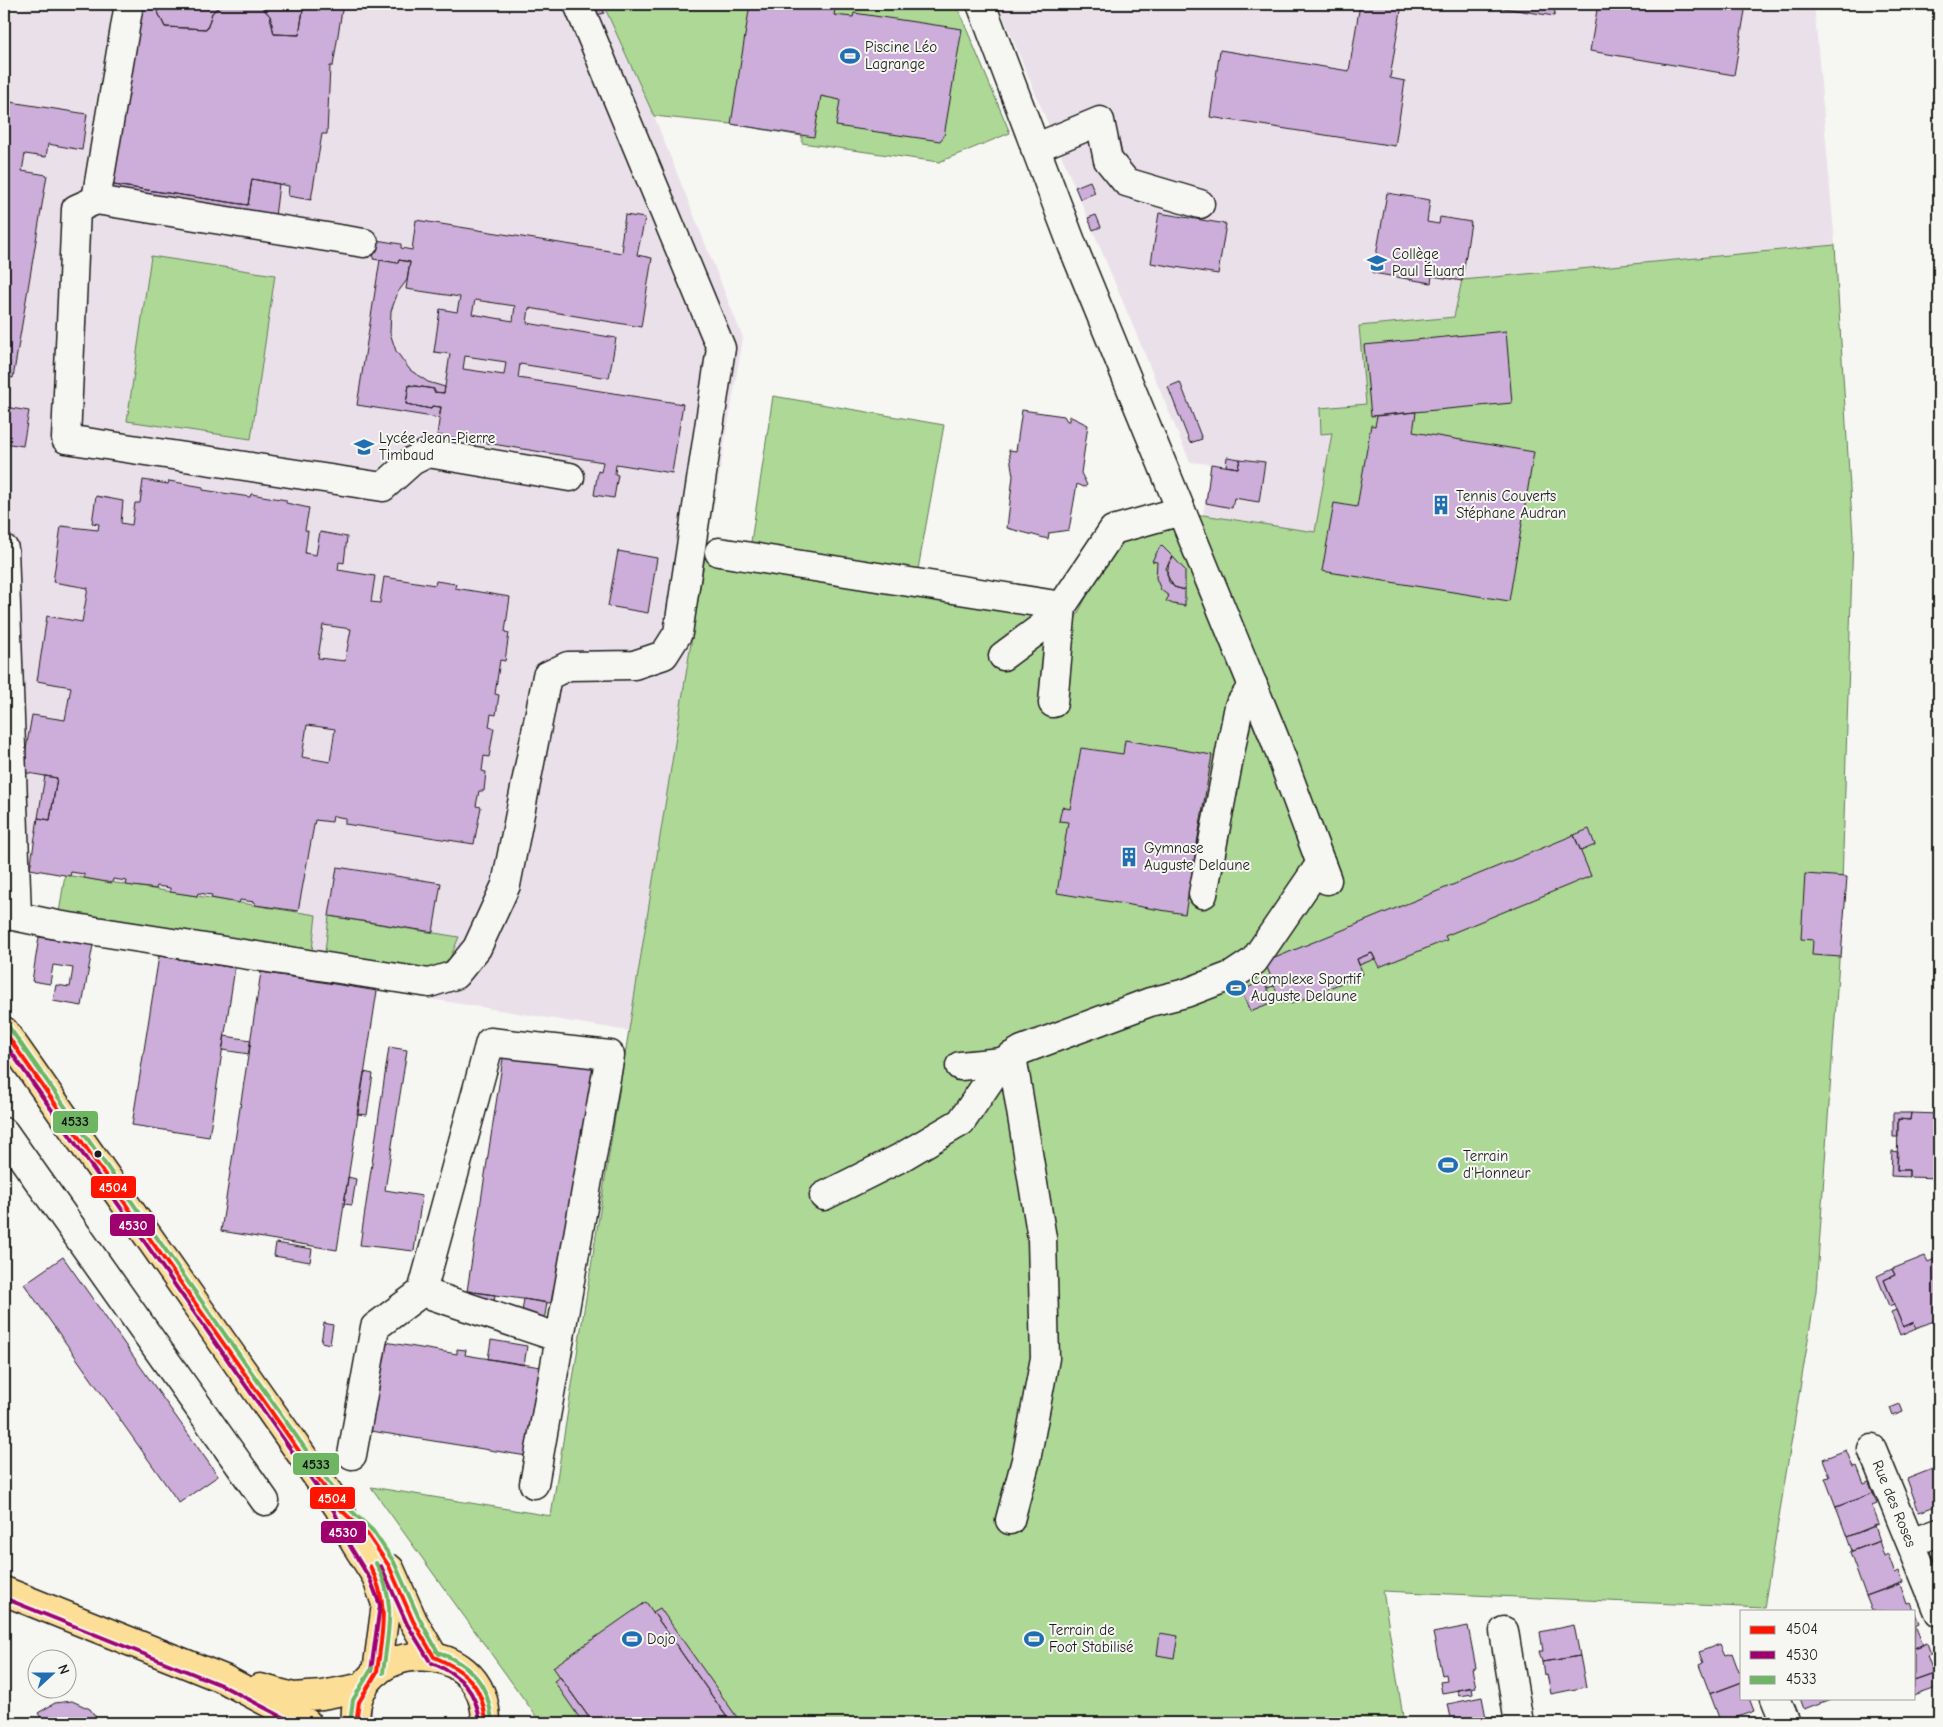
<svg xmlns="http://www.w3.org/2000/svg" width="1943" height="1727" viewBox="0 0 1943 1727" font-family="'Comic Neue',sans-serif">
<rect width="100%" height="100%" fill="#f6f6f2"/>
<filter id="ink" filterUnits="userSpaceOnUse"><feTurbulence type="fractalNoise" baseFrequency=".02" numOctaves="2"/><feDisplacementMap in="SourceGraphic" scale="10" xChannelSelector="R" yChannelSelector="G"/><feConvolveMatrix kernelMatrix="1 2 1 2 8 2 1 2 1" color-interpolation-filters="sRGB"/></filter>
<g filter="url(#ink)">
<path fill="#eae0ea" d="M39,4h564l51,112 89,222 -38,218 -76,475 -573,-92 8,-64 -34,-6 4,-25 -30,-4v-825z
M998,4h816l21,241 -373,36 -8,36 -95,9 7,78 -34,29 -17,99 -112,-17 8,-51 -21,-2z"/>
<path fill="#add896" stroke="#647a59" d="M603,4h353l54,129 -71,29 -137,-19v-7l-71,-12 -77,-8z
M1835,245l18,292 -13,409 -24,345 -52,317 -381,-17 21,132h-863l-170,-236 180,29 154,-960 370,63 37,-73 45,-22 46,-9 112,17 17,-99 -11,1 -1,-26 46,-4 -7,-78 95,-9 8,-37z
M151,256l124,19 -24,164 -124,-18z
M773,396l171,29 -27,150 -168,-20z
M65,875l251,40 -5,44 -253,-40z
M329,916l130,21 -9,21 -9,7 -22,10 -95,-14z"/>
<path fill="#cdadd9" stroke="#1c1c1c" fill-rule="evenodd" d="M136,4h18l11,23 42,2 5,-16 10,-9h37l11,12 4,18 25,1 5,-31h39l-10,62h-3l-3,68h-5l-11,66 -23,-4 1,-10 -37,-7 -4,26 -141,-21z
M154,4h68l-10,9 -5,16 -42,-2z
M259,4h45l-5,31 -25,-1 -4,-18z
M590,4h11l3,9 -10,3z
M750,4h86l-2,11 19,2 1,-4 108,16 -18,107 -4,5 -104,-15 4,-26 -19,-4 -7,41 -83,-13z
M1360,4h42l-12,74 15,3 -10,65 -185,-29 10,-67 129,21z
M1478,4h78l-2,12z
M1598,4l148,1 -12,70 -144,-24z
M4,101l83,13 -5,36 -34,-6 -2,13 -21,-3 -3,17 25,4 -34,203 -9,-2z
M252,179l27,5 -4,33 -169,-25 1,-8 141,21z
M1090,181l5,12 -15,6 -5,-12z
M1387,193l43,7 -3,22 12,2 1,-7 31,5 -9,59 -30,-5 -1,7 -58,-10z
M1159,213l67,11 -8,50 -67,-11z
M625,215l20,3 -8,37 15,3 -11,69 -112,-19 -2,15 89,15 -7,40 -89,-14 -2,14 165,26 -11,69 -56,-9 -1,10 3,1 -4,23 -20,-3 4,-24 3,1 2,-10 -166,-27 4,-28 -9,-1 -1,3 -25,-5 3,-19 25,4v3l10,1 6,-39 -16,-2 6,-43 17,3 3,-15 -54,-8 4,-27 -11,-2 -1,3 -25,-4 3,-19 25,4v4l11,2 4,-30 206,33 1,-9h-2zM475,300l40,6 -2,15 -41,-7zM465,356l41,6 -2,13 -41,-6z
M1096,215l5,12 -8,3 -5,-12z
M380,260l18,3 1,-3 11,2 -3,18 -9,12 -7,19 -1,22 6,18 14,19 18,12 17,5 -1,6 -10,-1v-3l-25,-4 -3,19 25,5 1,-3 9,1 -2,11 -82,-13z
M1506,331l6,72 -141,13 -7,-71z
M1180,382l22,57 -12,4 -22,-56z
M4,394h3l-2,13 24,4 -6,35 -19,-3z
M1022,410l42,6 3,5h2v-5l19,9 -7,48 6,12 -3,2 -7,-3 -8,46 -20,3 -1,6 -41,-11 6,-52 -4,-26 7,1z
M1416,412l-3,20 121,20 -25,149 -187,-30 12,-68 23,4 14,-82 4,1 2,-10z
M1227,457l13,2 -2,9 -12,-2z
M1240,459l25,3 -6,40 -25,-4 -2,10 -26,-5 5,-39 27,4z
M143,480l25,4 1,-3 34,6v3l47,7 1,-3 35,6v3l23,5 -4,22 3,1 -3,22 11,2 4,-23 27,5 -3,26 -5,-1 -1,8 37,6 -4,26 9,1 4,-26 51,8 1,-4 20,3 -1,4 55,9 -5,35 4,1 -4,28 -5,-1 -5,34 4,1 -3,20 -5,-1 -2,13 5,1 -5,29 -5,-1 -2,15 4,1 -2,19h-5l-3,15 5,1 -7,37 -129,-20v-6l-12,-2 -1,6 -17,-2 -17,91 -43,-6v-3l-15,-2 -1,3 -28,-5 1,-3 -14,-2 -1,3 -27,-4v-4l-13,-2 -1,3 -30,-4 1,-4 -14,-2 -1,4 -28,-5v-4l-13,-2 -1,4 -40,-7 8,-51 12,2 7,-42 -35,-6 10,-57 33,5 6,-33 -34,-6 10,-65 35,6 6,-34 -35,-6 8,-56 37,4 1,-6 -7,-1 4,-27 27,5 -2,22 11,2 3,-22h5zM323,625l28,4 -6,32 -27,-3zM307,725l28,4 -5,33 -28,-5z
M1161,545l12,12 -4,5 -2,13 7,12 11,3v16l-12,-2 -7,-3 3,-5 -8,-6 -5,-12 1,-16 -5,-1z
M618,551l39,7 -9,55 -40,-7z
M1173,557l12,13v20l-11,-3 -5,-5 -3,-14z
M1125,740l87,15 -27,159 -128,-21 11,-71 -9,-1 3,-14 8,2 11,-61 42,6z
M45,776l12,2 -7,42 -12,-2z
M1589,829l6,16 -14,6 -7,-16z
M1574,835l17,41 -146,60 2,4 -68,27 -7,-14 -15,6 6,15 -72,30 -2,-3 -8,2 -16,-41z
M337,867l104,16 -8,49 -104,-16z
M1805,874l42,3 -6,80 -29,-2 1,-15 -12,-1z
M39,937l54,8 -11,61 -29,-5 3,-16 14,2 3,-19 -20,-3 -3,19 -18,-3z
M1372,953l3,6 -16,6 -2,-6z
M159,956l76,12 -26,169 -77,-12z
M261,972l116,19 -40,259 -116,-19z
M1271,977l3,9 -7,2 -3,-8z
M1264,980l9,22 -23,9 -9,-20z
M225,1036l26,4 -2,14 -27,-4z
M389,1047l18,3 -22,140 37,6 -8,55 -54,-6z
M504,1052l90,13 -37,239 -90,-13z
M364,1072l9,2 -6,41 -10,-1z
M1893,1113h18l-1,7 -12,-1v18h-5z
M1911,1113l28,1v64l-30,-1v-7h-12l1,-51 12,1z
M1892,1151l6,1 -1,18h12v7l-18,-1z
M348,1177l8,2 -4,26 -8,-1z
M276,1243l36,6 -2,13 -36,-6z
M1925,1256l3,6 11,-5v62l-23,9 -2,-6 -11,5 -19,-47 11,-5 -3,-6z
M63,1257l155,219 -39,27 -155,-219z
M1892,1269l3,6 -11,5 10,24 -5,2 -12,-30z
M468,1291l27,4 -2,15 -27,-4z
M524,1299l23,4 -3,18 -22,-9z
M1896,1310l7,17 11,-5 2,6 -16,7 -9,-23z
M324,1323l9,2 -3,19 -9,-2z
M491,1340l36,6 -3,19 -36,-6z
M385,1342l72,12v-5l9,1 -1,5 82,13 -14,89 -162,-26z
M1900,1404l3,8 -10,4 -3,-8z
M1846,1450l7,17 4,-1 7,18 5,-2 4,11 -37,14 -11,-29 5,-1 -7,-18z
M1935,1468l4,10v30l-1,-3 -19,7 -12,-33z
M1873,1493l4,11 -5,2 7,18 -32,13 -11,-30z
M1875,1526l5,15 -28,10 -5,-14z
M1879,1541l5,15 4,-2 7,19 4,-2 4,11 -37,14 -16,-44z
M1900,1584l7,20 4,-1 4,10 -1,-2h-42l-6,-15z
M646,1602l7,10 78,111h-138l-33,-46 -7,-10z
M660,1608l81,115h-10l-78,-111z
M1915,1613l4,10 -4,2 8,20 -9,3z
M1574,1625l6,31 -38,6 -3,-11h4l-3,-19z
M1468,1626l8,42 -4,1 4,18 -34,6 -2,-11 7,-1 -1,-7 -4,1 -9,-42z
M1160,1633l18,3 -4,22 -17,-3z
M1927,1643l4,11 -4,1 7,19 -20,7v-33z
M1720,1644l5,11 7,-2 7,19 3,-1v11l-32,12 -11,-29 4,-2 -4,-11z
M1580,1656l6,31 -35,7 -4,-20 -3,1 -2,-13z
M1934,1674l5,13 -25,9v-15z
M560,1677l33,46h-10l-29,-42z
M1742,1682v16h7l5,13 -33,12 -11,-29z
M1472,1687l1,7 -14,2 -2,-6z
M1482,1697l5,26h-35l-4,-19z
M1800,1698h33l-29,11z
M72,1701l18,8 10,14h-56l-6,-10 17,-10z"/>
<g fill="none" stroke-linecap="round" stroke-linejoin="round">
<defs>
<g id="minor">
<path d="M129,4l-33,196 268,43"/>
<path d="M981,4l92,243 201,490 53,143"/>
<path d="M1035,148l65,-27 8,39 18,22 74,22"/>
<path d="M96,200l-20,9 -10,230 317,48 29,-26 16,-8 142,24"/>
<path d="M4,549l13,367"/>
<path d="M719,552l343,54 -9,97"/>
<path d="M1003,656l39,-29 20,-21 51,-76 68,-19"/>
<path d="M1203,894l36,-188 14,-21"/>
<path d="M4,914l53,11 372,58 26,-8 22,-27 29,-63 41,-209 21,-10 66,-1 30,-10 14,-22 43,-285 -143,-344"/>
<path d="M960,1066l42,-4"/>
<path d="M4,1132l261,369"/>
<path d="M824,1196l76,-38 61,-36 41,-60 20,-12 128,-48 36,-9 47,-18 21,-14 67,-98"/>
<path d="M422,1292l138,46"/>
<path id="s1" d="M1872,1449l67,163"/>
<path d="M352,1455l23,-128 47,-35 68,-250 120,13 -76,429"/>
<path d="M1010,1520l16,-60 19,-102 -3,-120 -30,-182"/>
<path d="M1912,1542l27,-10"/>
<path d="M1504,1631l15,92"/>
<path d="M1775,1698l10,25"/>
</g>
<path id="major" d="M4,1031l335,477 16,35 21,33 10,28 -9,68
M390,1569l23,52 21,36
M4,1591l220,88 83,44
M260,1688l33,9 29,-2 42,-8
M356,1723c-8,-82 130,-95 130,0"/>
</defs>
<use href="#minor" stroke="#1c1c1c" stroke-width="31"/>
<use href="#major" stroke="#1c1c1c" stroke-width="31"/>
<use href="#minor" stroke="#f6f6f2" stroke-width="28"/>
<use href="#major" stroke="#fcde96" stroke-width="28"/>
<defs>
<path id="bus-1" d="M4,1031l335,477 29,27 21,31 24,55 21,36
M370,1566c20,38 12,66 7,106
M434,1657c33,14 49,29 52,66
M356,1723l3,-21 18,-30"/>
<path id="bus-2" d="M4,1042l330,469 16,35 20,33 10,26 -9,66
M381,1566l26,58 22,36
M4,1598l217,87 73,38
M432,1663c29,12 45,28 48,60"/>
<path id="bus-3" d="M9,1027l335,477 29,27 21,31 25,56 20,36
M376,1563c21,39 12,68 7,110
M436,1651c36,15 53,32 56,72
M350,1723l3,-23 19,-32"/>
</defs>
<use href="#bus-1" stroke="#f6f6f2" stroke-width="8"/>
<use href="#bus-2" stroke="#f6f6f2" stroke-width="8"/>
<use href="#bus-3" stroke="#f6f6f2" stroke-width="8"/>
<use href="#bus-1" stroke="#ff1400" stroke-width="4"/>
<use href="#bus-2" stroke="#a0006e" stroke-width="4"/>
<use href="#bus-3" stroke="#6eb662" stroke-width="4"/>
</g>
</g>
<defs>
<symbol id="stadium-bare" viewBox="-9 -9 18 18"><path d="M0-5a6.5 5 0 1 0 0 10a6.5 5 0 1 0 0-10ZM-3.5-1.8h7v3.6h-7Z" fill="#1f6fb2" stroke="#f6f6f2" stroke-width="2.5" paint-order="stroke"/></symbol>
<symbol id="school-bare" viewBox="-9 -9 18 18"><path d="M0-5L7-2L0 1L-7-2ZM-4 1L0 2.5L4 1V4Q0 6-4 4Z" fill="#1f6fb2" stroke="#f6f6f2" stroke-width="2.5" paint-order="stroke"/></symbol>
<symbol id="building-bare" viewBox="-9 -9 18 18"><path d="M-4-6H4V6H1V3H-1V6H-4ZM-2.5-4.3h1.7v1.8h-1.7ZM.8-4.3h1.7v1.8H.8ZM-2.5-1h1.7V.8h-1.7ZM.8-1h1.7V.8H.8Z" fill="#1f6fb2" stroke="#f6f6f2" stroke-width="2.5" paint-order="stroke"/></symbol>
</defs>
<g fill-rule="evenodd">
<use href="#stadium-bare" x="836" y="42" width="28" height="28"/>
<use href="#school-bare" x="1363" y="249" width="28" height="28"/>
<use href="#school-bare" x="350" y="433" width="28" height="28"/>
<use href="#building-bare" x="1427" y="491" width="28" height="28"/>
<use href="#building-bare" x="1115" y="843" width="28" height="28"/>
<use href="#stadium-bare" x="1222" y="974" width="28" height="28"/>
<use href="#stadium-bare" x="1434" y="1151" width="28" height="28"/>
<use href="#stadium-bare" x="618" y="1625" width="28" height="28"/>
<use href="#stadium-bare" x="1020" y="1625" width="28" height="28"/>
</g>
<circle fill="#1c1c1c" stroke="#f6f6f2" stroke-width="2" cx="98" cy="1154" r="4.5"/>
<g text-anchor="middle" stroke-width="4" stroke-linejoin="round" paint-order="stroke">
<g font-size="15" fill="#1c1c1c" stroke="#f6f6f2" text-anchor="start">
<text x="865" y="52">Piscine Léo<tspan x="865" dy="17">Lagrange</tspan></text>
<text x="1392" y="259">Collège<tspan x="1392" dy="17">Paul Éluard</tspan></text>
<text x="379" y="443">Lycée Jean-Pierre<tspan x="379" dy="17">Timbaud</tspan></text>
<text x="1456" y="501">Tennis Couverts<tspan x="1456" dy="17">Stéphane Audran</tspan></text>
<text x="1144" y="853">Gymnase<tspan x="1144" dy="17">Auguste Delaune</tspan></text>
<text x="1251" y="984">Complexe Sportif<tspan x="1251" dy="17">Auguste Delaune</tspan></text>
<text x="1463" y="1161">Terrain<tspan x="1463" dy="17">d'Honneur</tspan></text>
<text x="1049" y="1635">Terrain de<tspan x="1049" dy="17">Foot Stabilisé</tspan></text>
<text x="647" y="1644">Dojo</text>
</g>
<g font-size="15" fill="#1c1c1c" stroke="#f6f6f2">
<text dy="5" stroke="none"><textPath href="#s1" startOffset="59">Rue des Roses</textPath></text>
</g>
</g>
<g stroke="#f6f6f2" stroke-width="2">
<rect x="52" y="1110" width="47" height="24" rx="5" fill="#6eb662"/>
<rect x="90" y="1175" width="47" height="24" rx="5" fill="#ff1400"/>
<rect x="109" y="1213" width="47" height="24" rx="5" fill="#a0006e"/>
<rect x="292" y="1452" width="48" height="24" rx="5" fill="#6eb662"/>
<rect x="309" y="1486" width="47" height="24" rx="5" fill="#ff1400"/>
<rect x="320" y="1520" width="47" height="24" rx="5" fill="#a0006e"/>
</g>
<g font-size="14" text-anchor="middle" font-weight="bold" fill="#fff">
<text x="113" y="1192">4504</text>
<text x="133" y="1230">4530</text>
<text x="332" y="1503">4504</text>
<text x="343" y="1537">4530</text>
</g>
<g font-size="14" text-anchor="middle" font-weight="bold" fill="#111">
<text x="75" y="1126">4533</text>
<text x="316" y="1469">4533</text>
</g>
<rect width="1943" height="1727" fill="none" stroke="#f6f6f2" stroke-width="20"/>
<rect x="10" y="10" width="1923" height="1707" fill="none" stroke="#1c1c1c" stroke-width="2" filter="url(#ink)"/>
<rect x="1740" y="1610" width="175" height="90" fill="#f6f6f2" stroke="#9f9f9c"/>
<rect x="1750" y="1626" width="25" height="8" fill="#ff1400" stroke="#9f9f9c"/>
<text x="1786" y="1634" font-size="15" fill="#1c1c1c">4504</text>
<rect x="1750" y="1651" width="25" height="8" fill="#a0006e" stroke="#9f9f9c"/>
<text x="1786" y="1660" font-size="15" fill="#1c1c1c">4530</text>
<rect x="1750" y="1676" width="25" height="8" fill="#6eb662" stroke="#9f9f9c"/>
<text x="1786" y="1684" font-size="15" fill="#1c1c1c">4533</text>
<g transform="translate(52 1674) rotate(69)"><circle r="24" fill="#f6f6f2" stroke="#9f9f9c"/>
<path d="M0-4L9 19L0 12L-9 19Z" fill="#1f6fb2"/>
<text y="-8" font-size="14" font-weight="bold" text-anchor="middle" fill="#1c1c1c">N</text>
</g>
</svg>
